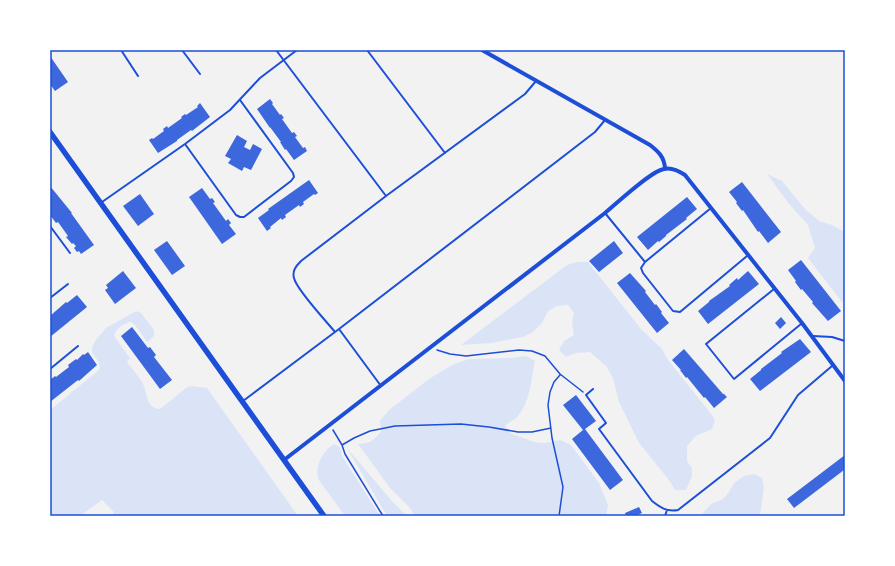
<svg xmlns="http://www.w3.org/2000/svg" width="895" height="566" viewBox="0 0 895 566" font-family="'Alegreya Sans',sans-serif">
<rect width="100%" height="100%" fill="#f2f2f2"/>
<path fill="#dbe4f7" d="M767,174l15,7 23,28 14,12 13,4 13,7v68l-3,2 -34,-44 7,-10 -7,-23 -19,-21z
M577,262h11l53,67 21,20 6,11 44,55 3,6 -3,8 -16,7 -9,10v15l5,7v8l-6,14h-11l-6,-10 -30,-37 -20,-41 -6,-24 -7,-12 -16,-14 -14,1 -10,4 -7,-7 5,-9 10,-6 -2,-12 2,-10 -6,-8 -11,1 -9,5 -6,12 -9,9 -10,5 -32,6 -30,2 106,-80z
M136,311l5,2 13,17v6l-7,6 -12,-17 -4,-3c-7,1 -16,7 -17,14l16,22 -3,4c5,7 11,13 15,20 6,10 3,26 18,27l26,-21 5,-2 16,2 91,128h-184l-1,-5 -11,-11 -22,16h-29l-1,-2v-104l49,-40c3,-7 -3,-11 -7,-17v-5l3,-7 11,-13z
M526,356l9,5c-4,18 -5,45 -20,58 -3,2 -7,4 -10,7l5,7 24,9 11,1 15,-3 11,5 28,38 9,22 -2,11h-191l-6,-9 -19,-19 -32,-44c11,0 17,-4 23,-13l-1,-10 9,-11 40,-31 23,-14 17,-6 43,-1z
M334,444l6,3 2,9 38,60h-35l-27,-37c-3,-13 4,-28 16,-35z
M347,448l45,53 15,15h-20z
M754,474l8,4 2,9 -4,29h-16l2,-3 -5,3h-41l11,-12 12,-5 6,-7 5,-9 10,-7z"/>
<path fill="#3d67dc" d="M50,56l18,26 -13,9 -5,-7z
M270,99l3,4 -1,1 8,11 1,-1 3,4 -2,1 10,14 2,-1 3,4 -2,1 8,11 2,-1 2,4 -13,9 -8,-11 -1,1 -5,-8h1l-11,-15v1l-13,-19z
M200,103l10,14 -18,14 -1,-1 -14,10v1l-19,12 -9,-13 3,-2 1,1 11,-8 -1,-2 4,-3 1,2 14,-10 -1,-1 4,-3 1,1 12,-8 -1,-1z
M237,135l10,6 -3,6 6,3 3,-6 9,5 -11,21 -7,-3 -2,4 -14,-8 3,-4 -6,-3z
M309,180l9,13 -3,2 -1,-1 -11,8 1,2 -4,3 -1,-2 -14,10 1,2 -4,3 -1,-2 -11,9 1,1 -4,3 -9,-13 11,-8 -1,-1z
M742,182l39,50 -13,11 -9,-12 -1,1 -15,-22 -1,1 -6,-8 1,-1 -8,-10z
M50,186l22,27h-1l23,32 -13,9 -2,-3 -2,1 -3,-4 2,-2 -3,-3 -1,1 -6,-7 2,-1 -10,-14 -2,1 -6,-8 1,-1 -1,-2z
M202,188l8,11 2,-1 3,4 -2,1 13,18 2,-2 3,4 -2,2 7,9 -14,10 -33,-47z
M140,194l14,20 -16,12 -15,-20z
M687,197l10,12 -11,9 1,1 -21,16v1l-7,6 -1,-1 -10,9 -11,-13z
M167,241l18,25 -13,9 -18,-25z
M614,241l9,12 -24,19 -10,-11z
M801,260l40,51 -13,10 -16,-18 1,-1 -11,-13 -1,1 -6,-8 1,-1 -8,-11z
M123,271l13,17 -21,16 -10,-14 3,-2 -2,-3z
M748,271l11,13 -51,40 -10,-13 11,-9v-1l21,-15 -1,-1 8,-7 1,2z
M630,273l16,18 -1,1 10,13 1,-1 6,8 -1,1 8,10 -12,10 -40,-50z
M77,295l10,12 -37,30v-21l16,-14 1,1z
M781,317l5,6 -6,6 -5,-6z
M132,327l16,21 2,-1 6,8 -2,2 18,23 -12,9 -39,-53z
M800,339l11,13 -51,39 -10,-12 11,-9v-1l21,-16 -1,-1z
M684,349l39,45h1l3,3 -13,11 -9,-11 -1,1 -17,-21 -1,1 -6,-8h1l-9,-10z
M88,352l9,13 -18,16 -1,-1 -28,22v-22l5,-4 1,1 13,-10 -1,-2 8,-6 1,1 6,-6 1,1z
M576,395l20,26 -11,8 38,51 -13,10 -38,-51 11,-9 -20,-25z
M845,455v17l-1,-2 -50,38 -7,-9z
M639,507l3,6 -7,3h-9l-1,-3z"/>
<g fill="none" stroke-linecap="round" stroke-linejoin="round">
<path stroke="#1d4ed8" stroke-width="1.5" d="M437,350l13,4 16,2 53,-6 13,1 13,5 15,18 23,18
M333,430l9,15 3,9 38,62
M342,445l12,-7 16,-7 25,-5 66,-2 28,3 29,5h14l19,-4
M559,516l4,-29 -11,-49 -4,-33 2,-13 4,-10 6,-7"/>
<path stroke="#1d4ed8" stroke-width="2" d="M121,50l17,26
M182,50l18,24
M276,50l110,146
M367,50l78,103
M185,144l51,71 4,2h4l47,-36 3,-4 -1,-4 -53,-73
M102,202l83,-58 45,-34 30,-32 37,-28
M711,208l-66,54 -4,6 2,5 30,38 7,1 67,-56
M605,213l40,49
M50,226l20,27
M774,289l-68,55 28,35 67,-55
M50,298l18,-14
M339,329l42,57
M335,332c-9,-11 -39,-43 -41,-54 -2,-7 2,-12 7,-17l85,-65 139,-102 11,-13
M813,336l19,1 13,4
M50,369l28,-23
M593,389l-7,6 20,28 -7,6 53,72c9,7 15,11 26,9l92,-72 28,-43 34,-29
M243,401l96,-72 256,-197 10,-12
M665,516l2,-6"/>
<path stroke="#1d4ed8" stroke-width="4" d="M482,50l168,95c9,7 14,12 15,23
M284,460l321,-247c12,-10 46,-42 59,-44 7,-2 15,2 21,6l117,148 43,58"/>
<path stroke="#1d4ed8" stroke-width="5.5" d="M50,132l274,384"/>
</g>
<rect width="895" height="566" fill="none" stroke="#ffffff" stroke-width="102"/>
<rect x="51" y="51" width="793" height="464" fill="none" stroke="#1d4ed8" stroke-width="1.5"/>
</svg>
